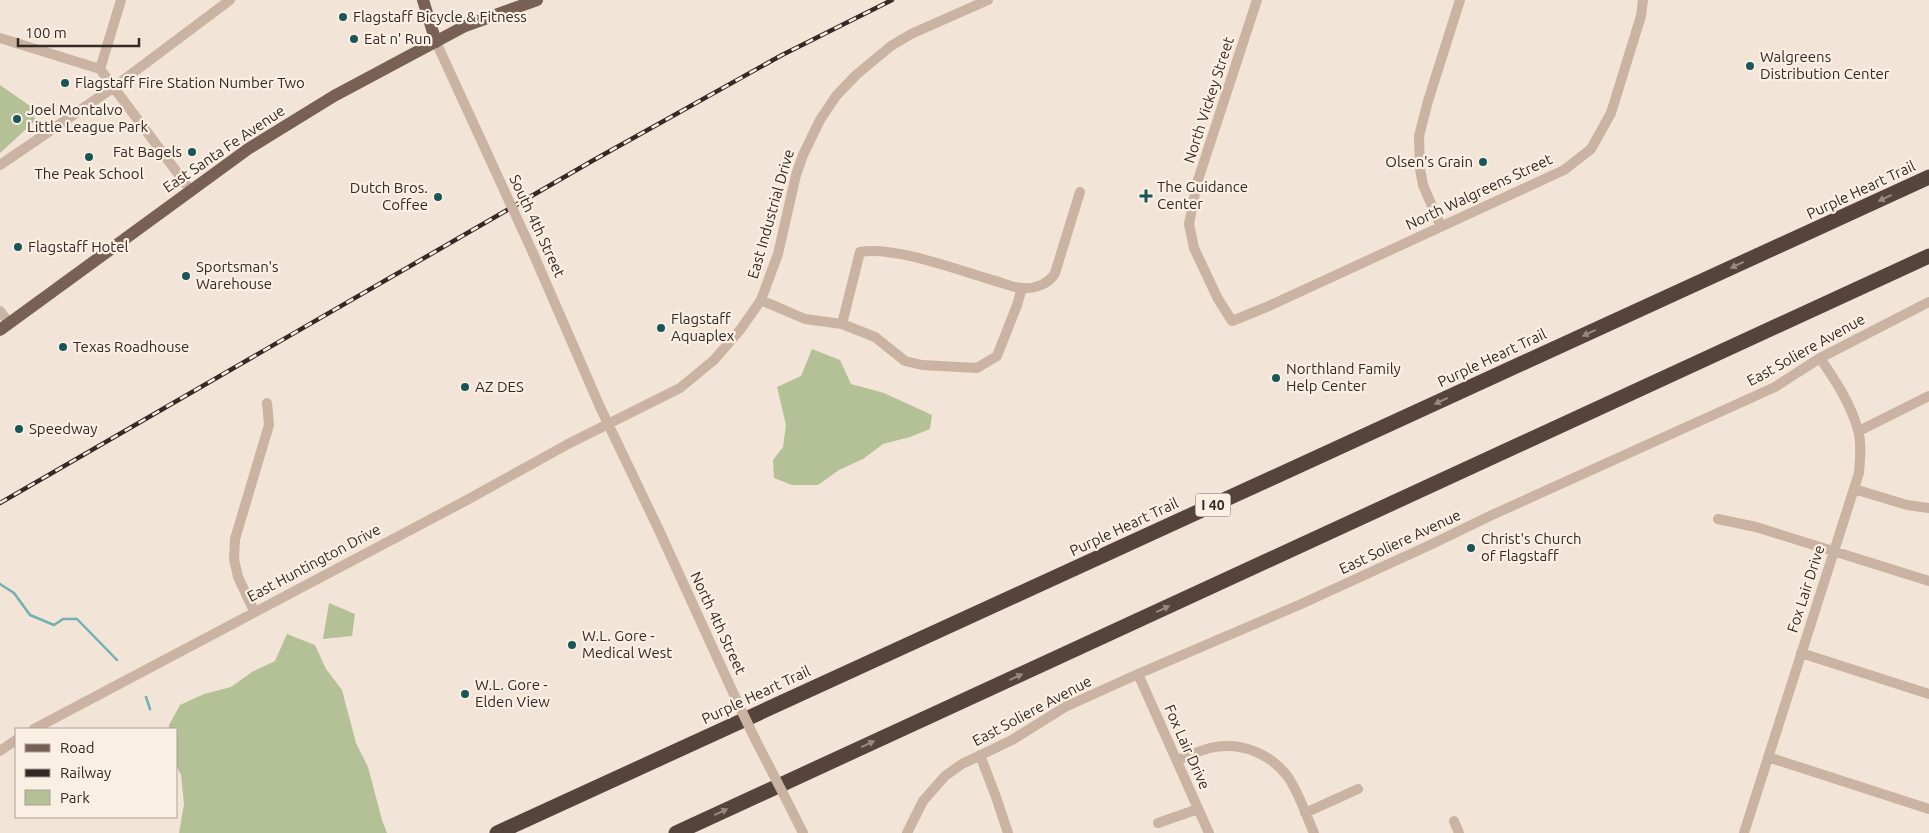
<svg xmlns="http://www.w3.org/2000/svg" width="1929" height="833" viewBox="0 0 1929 833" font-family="Ubuntu,sans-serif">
<rect width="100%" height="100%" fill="#f2e4d6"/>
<path fill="#b4c196" d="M0,85l33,23 2,13 -35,32z
M812,349l28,11 11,24 33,9 48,22 -2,14 -20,8 -27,7 -20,15 -24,11 -21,15h-26l-18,-7 -1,-18 10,-13 3,-22 -9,-38 24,-11z
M329,603l26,11 -3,22 -29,3z
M287,634l28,11 11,24 16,21 14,53 12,24 14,53 5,13h-208l5,-29 -3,-29 -5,-10v-36h-7v-4l11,-20 24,-11 27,-7 21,-15 23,-11z"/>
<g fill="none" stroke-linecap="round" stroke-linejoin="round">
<path stroke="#74b0b0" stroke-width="2.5" d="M0,584l14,9 16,22 24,10 9,-6h14l40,41
M146,697l4,12"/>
<path stroke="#cab3a2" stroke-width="10" d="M1257,0l-60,183 -8,41 5,24 24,51 14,22 37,-15 295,-136 27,-21 20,-36 30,-97 2,-16
M0,38l100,31
M436,42l57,124
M100,69l91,122
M100,69l21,-69
M0,165l114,-78 116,-87
M1441,227l-18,-42 -3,-16 -1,-33 9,-35 32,-101
M533,253l67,154 58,121 78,171
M761,300l44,19 37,5 33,13 30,24 17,4 55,3 20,-12 20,-51 5,-17
M0,311l9,12
M842,324l18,-72c34,-6 98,18 132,28 9,2 21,8 30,8 13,1 27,-4 33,-15l25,-81
M1859,431l70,-35
M1854,489l53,16 22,3
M1718,519l38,8 173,54
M254,611l-16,-34 -4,-18 1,-20 34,-114 -2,-22
M1801,653l128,41
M1138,674l71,159
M34,729l433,-229 101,-56 112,-56 34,-28 26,-30 21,-30 17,-46 18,-79 7,-20 17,-35 16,-24 20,-21 35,-29 20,-12 77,-34
M755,739l14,27
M0,751l16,-11
M980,755l16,42 12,36
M1768,757l161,52
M1178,760c10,-4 21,-9 32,-12 30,-7 60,5 78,29 11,16 18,38 26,56
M790,807l13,26
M1305,813l53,-24
M1454,821l5,12
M1158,823l40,-14
M907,833l16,-32 22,-25 17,-12 50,-24 53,-33 73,-33 161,-69 131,-60 62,-30 283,-128 45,-29 109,-56
M1744,833l115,-360c1,-14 3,-29 -1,-43 -7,-26 -23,-50 -38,-72"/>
<path stroke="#786055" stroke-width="12" d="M423,0l13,42
M0,330l248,-181 86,-53 131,-70 72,-26"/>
<path stroke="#56433b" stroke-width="15" d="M497,833l1432,-656
M676,833l1253,-577"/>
<defs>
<path id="rail" d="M0,503l592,-342 190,-106 110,-55"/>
</defs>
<use href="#rail" stroke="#352925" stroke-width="4.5"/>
<use href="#rail" stroke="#faefe3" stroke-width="2.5" stroke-dasharray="8" stroke-linecap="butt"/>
<path stroke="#cab3a2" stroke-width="10" d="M493,166l40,87
M736,699l19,40
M769,766l21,41"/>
</g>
<defs><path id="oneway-solid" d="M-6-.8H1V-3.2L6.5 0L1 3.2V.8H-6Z" transform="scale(1.25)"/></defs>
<g fill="#98887e">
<use href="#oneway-solid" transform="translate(1885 198) rotate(155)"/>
<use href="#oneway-solid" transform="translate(1737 265) rotate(155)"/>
<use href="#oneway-solid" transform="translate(1589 333) rotate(155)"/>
<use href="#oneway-solid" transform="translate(1441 401) rotate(155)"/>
<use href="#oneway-solid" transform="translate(1163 609) rotate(-25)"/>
<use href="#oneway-solid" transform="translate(1016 677) rotate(-25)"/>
<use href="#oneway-solid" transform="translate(868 744) rotate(-25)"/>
<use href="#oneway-solid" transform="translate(721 812) rotate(-25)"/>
</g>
<g fill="#195658" stroke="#faefe3" stroke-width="2">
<circle cx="343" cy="17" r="5"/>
<circle cx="354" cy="39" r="5"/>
<circle cx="1750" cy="66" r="5"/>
<circle cx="65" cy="83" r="5"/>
<circle cx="17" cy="119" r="5"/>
<circle cx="192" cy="152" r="5"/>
<circle cx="89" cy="157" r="5"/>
<circle cx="1483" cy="162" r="5"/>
<path d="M1143.5 188.5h5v5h5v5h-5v5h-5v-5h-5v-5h5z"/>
<circle cx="438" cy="197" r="5"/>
<circle cx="18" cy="247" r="5"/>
<circle cx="186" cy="276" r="5"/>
<circle cx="661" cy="328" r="5"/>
<circle cx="63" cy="347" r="5"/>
<circle cx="1276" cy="378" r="5"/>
<circle cx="465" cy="387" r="5"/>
<circle cx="19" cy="429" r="5"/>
<circle cx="1471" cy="548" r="5"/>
<circle cx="572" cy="645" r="5"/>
<circle cx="465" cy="694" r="5"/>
</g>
<g text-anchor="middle" stroke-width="4.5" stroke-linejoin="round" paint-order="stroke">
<rect fill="#faefe3" stroke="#70645e" stroke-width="1" x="1195.5" y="493.5" width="35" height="23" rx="4"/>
<g font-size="14" font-weight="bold" fill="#352925">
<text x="1213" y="510">I 40</text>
</g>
<g font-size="15" fill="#352925" stroke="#faefe3" text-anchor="start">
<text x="353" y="22">Flagstaff Bicycle &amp; Fitness</text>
<text x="364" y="44">Eat n' Run</text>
<text x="1760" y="62">Walgreens<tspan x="1760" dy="17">Distribution Center</tspan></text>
<text x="75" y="88">Flagstaff Fire Station Number Two</text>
<text x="27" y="115">Joel Montalvo<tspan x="27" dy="17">Little League Park</tspan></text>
<text x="182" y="157" text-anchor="end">Fat Bagels</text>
<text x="1473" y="167" text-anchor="end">Olsen's Grain</text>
<text x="89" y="179" text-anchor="middle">The Peak School</text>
<text x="1157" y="192">The Guidance<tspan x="1157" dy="17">Center</tspan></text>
<text x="428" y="193" text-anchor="end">Dutch Bros.<tspan x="428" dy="17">Coffee</tspan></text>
<text x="28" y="252">Flagstaff Hotel</text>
<text x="196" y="272">Sportsman's<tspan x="196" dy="17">Warehouse</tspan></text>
<text x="671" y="324">Flagstaff<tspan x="671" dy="17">Aquaplex</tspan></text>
<text x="73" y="352">Texas Roadhouse</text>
<text x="1286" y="374">Northland Family<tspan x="1286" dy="17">Help Center</tspan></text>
<text x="475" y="392">AZ DES</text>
<text x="29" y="434">Speedway</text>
<text x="1481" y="544">Christ's Church<tspan x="1481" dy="17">of Flagstaff</tspan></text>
<text x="582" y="641">W.L. Gore -<tspan x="582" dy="17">Medical West</tspan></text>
<text x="475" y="690">W.L. Gore -<tspan x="475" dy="17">Elden View</tspan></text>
</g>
<g font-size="15" fill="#352925" stroke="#faefe3">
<text transform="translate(1209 100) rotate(-72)" y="5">North Vickey Street</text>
<text transform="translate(224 149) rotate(-34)" y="5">East Santa Fe Avenue</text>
<text transform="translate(1861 190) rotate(-25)" y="5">Purple Heart Trail</text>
<text transform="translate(1479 192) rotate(-25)" y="5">North Walgreens Street</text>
<text transform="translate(771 214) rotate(-74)" y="5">East Industrial Drive</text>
<text transform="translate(537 226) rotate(65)" y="5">South 4th Street</text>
<text transform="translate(1806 350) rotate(-29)" y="5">East Soliere Avenue</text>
<text transform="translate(1492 358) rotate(-25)" y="5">Purple Heart Trail</text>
<text transform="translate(1124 527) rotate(-25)" y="5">Purple Heart Trail</text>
<text transform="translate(1400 542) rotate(-25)" y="5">East Soliere Avenue</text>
<text transform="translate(314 563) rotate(-28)" y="5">East Huntington Drive</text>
<text transform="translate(1806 589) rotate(-72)" y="5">Fox Lair Drive</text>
<text transform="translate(718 623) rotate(65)" y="5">North 4th Street</text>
<text transform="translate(756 695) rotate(-25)" y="5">Purple Heart Trail</text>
<text transform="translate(1032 711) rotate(-28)" y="5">East Soliere Avenue</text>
<text transform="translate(1187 747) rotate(66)" y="5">Fox Lair Drive</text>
</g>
</g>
<rect x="15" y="728" width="162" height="90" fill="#faefe3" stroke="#aba097"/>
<rect x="25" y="744" width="25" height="8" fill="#786055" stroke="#aba097"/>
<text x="60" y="753" font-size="15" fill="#352925">Road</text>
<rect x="25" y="769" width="25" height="8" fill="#352925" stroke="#aba097"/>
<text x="60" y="778" font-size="15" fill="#352925">Railway</text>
<rect x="25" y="790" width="25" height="15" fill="#b4c196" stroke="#aba097"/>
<text x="60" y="803" font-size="15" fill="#352925">Park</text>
<path d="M18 38v8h121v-8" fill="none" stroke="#352925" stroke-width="2.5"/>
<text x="25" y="38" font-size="15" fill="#352925" stroke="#faefe3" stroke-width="4" paint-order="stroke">100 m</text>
</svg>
